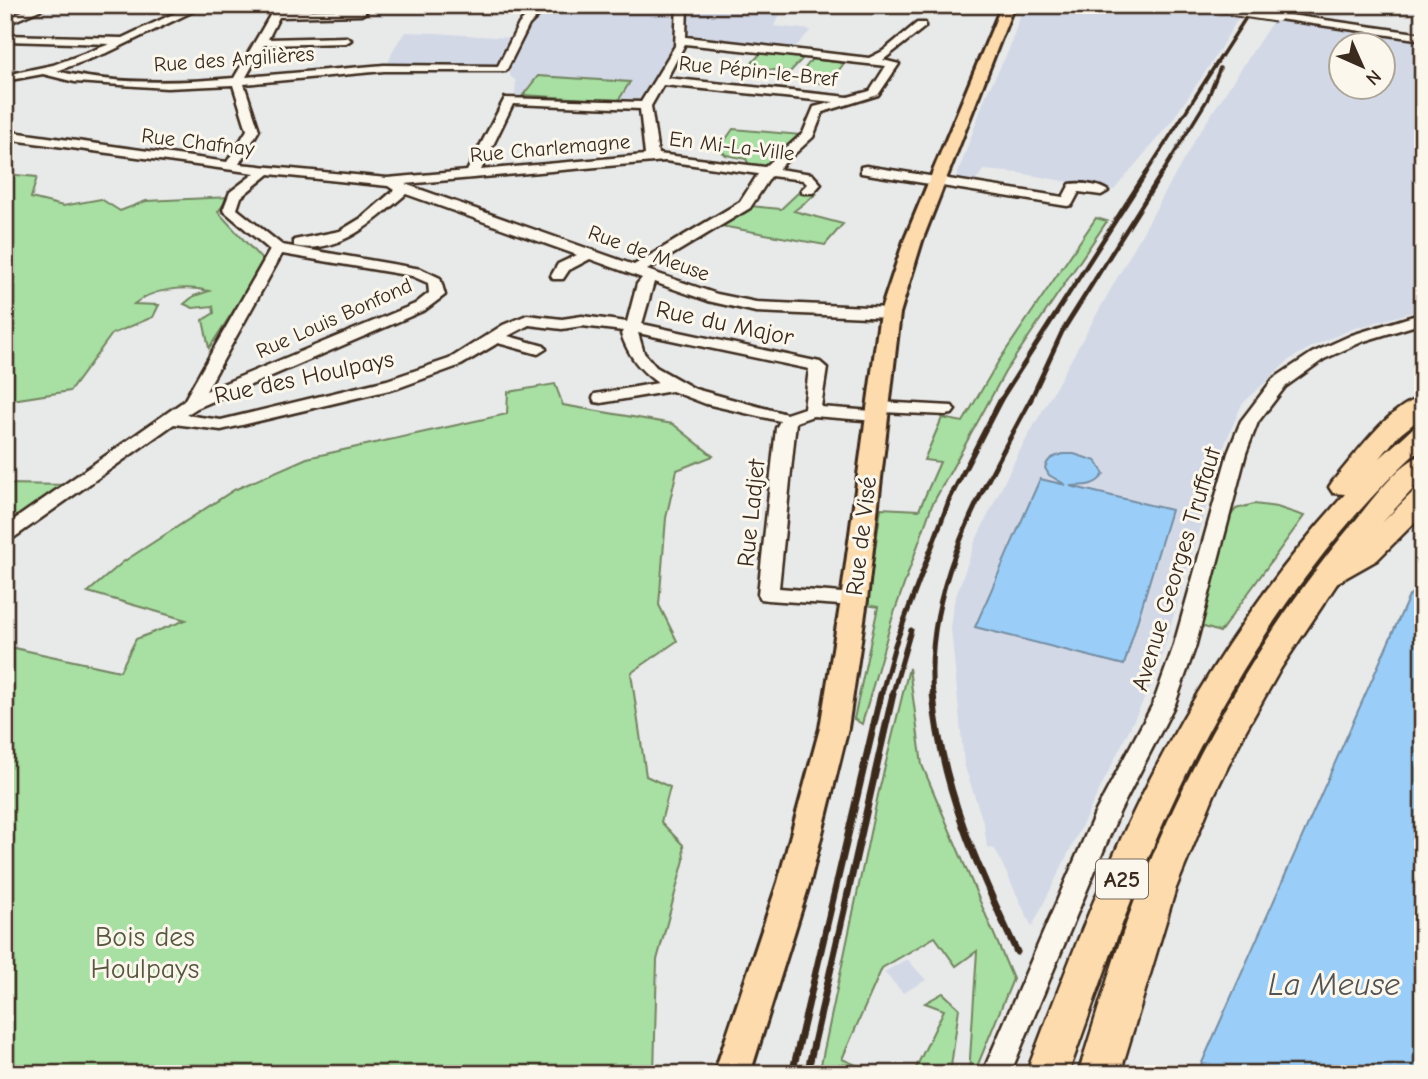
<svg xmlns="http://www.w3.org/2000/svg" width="1428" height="1079" viewBox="0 0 1428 1079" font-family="'Comic Neue',sans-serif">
<rect width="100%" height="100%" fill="#e8e9e9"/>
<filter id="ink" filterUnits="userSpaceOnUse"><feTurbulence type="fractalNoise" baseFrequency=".0143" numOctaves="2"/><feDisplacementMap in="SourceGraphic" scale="14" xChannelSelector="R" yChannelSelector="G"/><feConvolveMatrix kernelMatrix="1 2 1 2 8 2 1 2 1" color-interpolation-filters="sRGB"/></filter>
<g filter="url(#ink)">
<path fill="#d2d8e6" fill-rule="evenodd" d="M549,5h126l3,4 -4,35 -31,58 -119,-4 -9,-3 1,-14 -6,-5v-16l18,-34 12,-16z
M691,5l43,1 -1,5 47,3 -6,12 37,4 -21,23 -105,-14z
M1024,5h146l70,10 -28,47 -41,60 -57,68 -95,-17 -36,-3 -9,13 -18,-4 30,-84 22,-43z
M1274,19l115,16 34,9v265l-71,20 -37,16 -26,15 -47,44 -16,37 -71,236 -123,250 -37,-78 -8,-2 -3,-22 -20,-61 -13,-136 3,-26 21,-60 43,-88 179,-318zM1340,46h42v42h-42z
M405,32l30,1 75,5 -10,27 -113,2 6,-17z
M907,959l19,21 -23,13 -19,-21z"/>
<path fill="#a8dfa3" stroke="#728460" stroke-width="2" d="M761,53l42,5 -13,14 -42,-5z
M812,59l32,4 -15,21 -33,-4z
M538,76l92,6 -12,19 -95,-6z
M733,129l68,6 -35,32 -17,-2 -3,-6 -20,-4 -7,-6z
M5,174l32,3 -6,21 32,8 38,-7 19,12 26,-10 83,-4 -11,15 47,51 -56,85 -6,-28 11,-7 -1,-7 -20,2 -9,-4 10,-8 15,-5c-22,-6 -58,-2 -75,13l25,1 -6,12 -41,17 -42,57 -65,10z
M800,191l16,3 -22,17 49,13 -18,21 -104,-19 29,-20 31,3z
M1096,218l11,3 -102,151 -73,133 -40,114 -30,105 -8,-5 24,-112 -11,-2 14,-97 38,2 21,-48 -16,-2 18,-42 21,4 35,-60z
M555,384l8,21 110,19 40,32 -36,14 -11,48 -7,87 18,36 -46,32 15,103 24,11 -9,35 22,23 1,15 -27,100 -3,114h-649v-428l115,25 16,-32 50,-19 -98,-28 35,-30 111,-72 73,-32 200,-44 1,-22z
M5,484l63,1 -63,45z
M1254,504l23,3 27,9 -84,116 -19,-6 29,-110 6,-7z
M909,668l13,97 91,214 -39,95h-5l8,-123 -21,15 -21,-29 -53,31 -40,91 35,15h-58l59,-279z
M943,993l16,15 -9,66h-37l31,-64 -19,-7z"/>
<path fill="#9acef8" stroke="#748ca1" stroke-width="2" d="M1063,454h11l22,7 8,13c-9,14 -23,11 -34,12l101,24 -47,155 -149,-38 65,-148 26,6 -17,-10 -4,-7c3,-10 8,-11 18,-14z
M1423,582v492h-226l212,-478z"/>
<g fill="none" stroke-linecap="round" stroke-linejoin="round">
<defs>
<path id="minor" d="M37,5h14l-46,20v-7z
M192,5h14l-97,47 -52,19c56,14 120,12 177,7l42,-73h10l-3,6 78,-2 5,3 -5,3 -82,2 -11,22 78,-2 5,3 -5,3 -82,2 -18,32 138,-12 114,1 21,-42 19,-19h11l-20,20 -23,46h-122l-140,13 15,46 -20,34 148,14 80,-7 38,-73 136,4 34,-56 2,-41h10l-1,32 183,21 14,-7 34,-28h8v4l-42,33 16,4 -21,31 -55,17 -10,25 -35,32 34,5 9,10 -8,9h-10l-2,-3 6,-6 -4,-4 -32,-4 -21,32 -103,62 70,24 39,8 134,6 8,5 -8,5 -134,-6 -48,-11 -54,-19 -12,42 178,38 7,6 -6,39 51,4 -2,-4 2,-4 6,-1 74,4 3,4 -3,4 -6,1 -64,-3 3,4 -9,5 -63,-5 -17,6 -17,166 75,6 7,1 3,5 -3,5 -7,1 -86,-6 -7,-1 -3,-5 18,-166 4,-7 -74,-17 -34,-13 -71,12 -6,-1 -2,-4 2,-4 63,-11c-19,-13 -29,-27 -37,-49l2,-3 -41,-5 -20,3 -33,-4 -21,11 36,10 2,3 -8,5 -40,-11 -37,22 -63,23 -177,42 -47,-6 -162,115 -7,2v-15l179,-125 86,-151 -47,-40 7,-18 25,-19 -250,-34v-8l222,31 20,-32 -14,-45 -66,3 -92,-6 -32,-8 -38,7v-6l48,-10 57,-21 -105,-3v-6l117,3zM685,44l201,22 -16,25 -22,6 -181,-19zM663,85l171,17 -20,5 -11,26 -38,34 -107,-13 -7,-48zM513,104l127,5 5,46 -164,15zM665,161l93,13 -18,28 -106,63 -229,-81zM269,174l119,12 6,4 -31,27 -23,14 -46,9v6c45,10 81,-26 112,-52l171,61 -19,9 -7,12 2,3h10l6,-9 21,-11 52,19 -5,6 -10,38 -45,-6 -20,3 -35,-4 -24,10 -54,34 -62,21 -166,40 -35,-5 11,-7 228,-98 20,-15 -5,-17 -19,-9 -139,-24 -45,-36 4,-12zM282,254l130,22 16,7 1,10 -14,11 -209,87zM638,333l171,36 -5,39 -18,6 -91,-25 -39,-22 -12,-14z
M1194,5h30l11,4 -5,3z
M1276,13l147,21v6l-151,-22v-4z
M866,166l197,31 7,-13c11,-2 30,1 38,7l-7,4 -22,-3 -7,13 -5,1 -206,-33v-6z
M1423,313v10l-59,18 -40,18 -39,28 -27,35 -12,31 -51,195 -20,56 -55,107 -110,263h-28l114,-263 57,-107 20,-56 55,-195 13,-32 32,-42 39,-26 40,-18z"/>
<path id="major" d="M1002,5h12l-92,236 -22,72 -33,287 -19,128 -38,154 -60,192h-36l64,-192 42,-154 21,-128 39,-287 24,-72z"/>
<path id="highway" d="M1423,397v19l-25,20 -18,22 34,-31 9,-3v22c-115,105 -203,247 -265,389 -34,78 -61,159 -90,239h-42c35,-91 69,-183 112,-271 54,-110 124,-218 207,-309l-12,-1 -4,-6 4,-6c22,-25 56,-76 90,-84z
M1423,455v23l-41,45 31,-31 10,-2v24l-46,46 -39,22 -57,86 -35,62 -32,65 -38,93 -56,186h-42c20,-63 38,-126 62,-187 52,-132 124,-258 215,-366 15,-18 45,-60 68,-66z"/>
</defs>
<use href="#minor" stroke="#3b2a1e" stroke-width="5"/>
<use href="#major" stroke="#3b2a1e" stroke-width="6"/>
<use href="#highway" stroke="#3b2a1e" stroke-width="5"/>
<use href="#minor" fill="#fbf7ec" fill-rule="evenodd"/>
<use href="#major" fill="#fedbac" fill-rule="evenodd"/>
<use href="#highway" fill="#fedbac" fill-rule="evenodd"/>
<path stroke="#3b2a1e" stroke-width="3.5" d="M1145,175l109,-170
M1161,175l46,-75 13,-32"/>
<path stroke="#3b2a1e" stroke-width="4.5" d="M1000,401l146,-228
M1030,401l32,-69 100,-159"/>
<path stroke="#3b2a1e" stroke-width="5" d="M881,696l14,-51 55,-147 51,-99
M892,696l19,-66
M933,696c-10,-108 49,-205 98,-297"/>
<path stroke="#3b2a1e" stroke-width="7" d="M933,694c8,93 45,175 84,258
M792,1074l89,-380
M807,1074l86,-380"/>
<defs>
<path id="minor-bridge" d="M1230,9l46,7"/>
</defs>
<use href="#minor-bridge" stroke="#3b2a1e" stroke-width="15" stroke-linecap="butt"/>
<use href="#minor-bridge" stroke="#fbf7ec" stroke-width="11"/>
</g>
</g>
<g text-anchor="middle" stroke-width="6" stroke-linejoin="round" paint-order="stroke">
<g font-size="21" fill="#3b2a1e" stroke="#fbf7ec">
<text transform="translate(234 59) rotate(-4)" y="7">Rue des Argilières</text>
<text transform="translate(758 71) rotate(6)" y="7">Rue Pépin-le-Bref</text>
<text transform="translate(198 142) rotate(7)" y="7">Rue Chafnay</text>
<text transform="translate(732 146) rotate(7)" y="7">En Mi-La-Ville</text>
<text transform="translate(550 148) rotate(-5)" y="7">Rue Charlemagne</text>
<text transform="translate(649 253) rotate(20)" y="7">Rue de Meuse</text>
<text transform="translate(334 318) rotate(-24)" y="7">Rue Louis Bonfond</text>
</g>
<rect fill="#fbf7ec" stroke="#75685c" stroke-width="2" x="1096" y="859.5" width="52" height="39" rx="5"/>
<g font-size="23" font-weight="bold" fill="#3b2a1e">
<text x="1122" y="887">A25</text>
</g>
<g font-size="24" fill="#3b2a1e" stroke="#fbf7ec">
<text transform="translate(725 323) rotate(12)" y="8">Rue du Major</text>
<text transform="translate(304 377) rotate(-12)" y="8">Rue des Houlpays</text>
<text transform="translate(751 513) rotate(-84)" y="8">Rue Ladjet</text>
<text transform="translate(861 536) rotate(-83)" y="8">Rue de Visé</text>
<text transform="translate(1176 569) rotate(-73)" y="8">Avenue Georges Truffaut</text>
</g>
<g font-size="28" fill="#56573f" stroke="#fbf7ec">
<text x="145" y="946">Bois des<tspan x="145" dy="32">Houlpays</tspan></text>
</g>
<g font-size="32" font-style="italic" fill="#535354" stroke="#fbf7ec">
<text x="1334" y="995">La Meuse</text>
</g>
</g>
<rect width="1428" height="1079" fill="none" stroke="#fbf7ec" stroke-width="28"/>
<rect x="14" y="14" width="1400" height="1051" fill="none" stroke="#3b2a1e" stroke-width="2.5" filter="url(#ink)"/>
<g transform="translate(1362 66) rotate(135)"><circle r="33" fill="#fbf7ec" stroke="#aea59a" stroke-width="2"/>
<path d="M0-5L12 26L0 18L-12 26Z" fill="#3b2a1e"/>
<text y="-10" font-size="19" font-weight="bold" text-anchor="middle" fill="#3b2a1e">N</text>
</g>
</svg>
